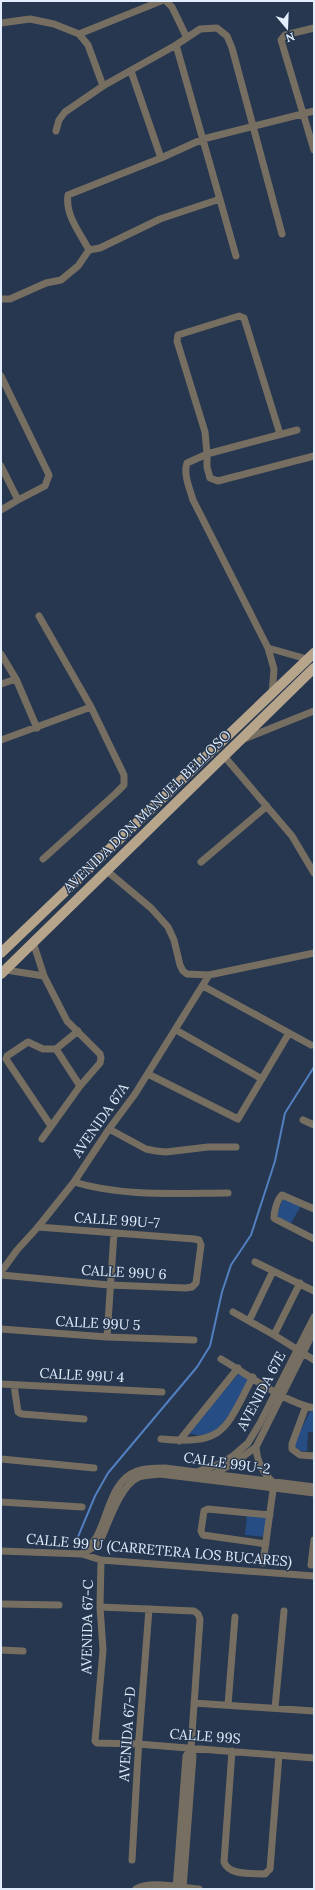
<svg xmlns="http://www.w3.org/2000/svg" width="315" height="1890" viewBox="0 0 315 1890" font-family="Lora,serif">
<rect width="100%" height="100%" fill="#26374f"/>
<path fill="#264d84" d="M283,1199l18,7 -10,17 -15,-6z
M239,1373l10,6c-12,22 -28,66 -60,54z
M310,1411l4,1v20h-6l-1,19h-7l-6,-6z
M247,1516l20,2 -2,19 -20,-2z"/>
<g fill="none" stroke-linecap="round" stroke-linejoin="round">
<path stroke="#527fbf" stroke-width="2" d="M75,1544l20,-48 13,-23 89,-106 13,-21 12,-54 9,-27 20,-30 15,-46 9,-28 10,-48 29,-46"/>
<path stroke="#776e62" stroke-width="7" d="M166,1l6,6 15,31
M1,23l29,-4 24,5 25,10 9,11 15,41
M314,28l-29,7 -4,5 33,110
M79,34l82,-33
M176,45l24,-16 17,-1 10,8 5,12 50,186
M131,71l30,87
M56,131l3,-11 6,-8 38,-26 73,-41 60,211
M89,250c-9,-17 -24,-35 -21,-55l93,-37 42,-19 111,-28
M89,250l11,-2 60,-29 60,-20
M1,299h9l36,-16 15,-3 17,-14 11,-16
M1,376l48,99 -4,11 -27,14
M297,430l-90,24v13l3,11 8,3 96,-25
M1,466l17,34 -17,10
M39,616l52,91 33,68v10l-9,9 -72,65
M268,648l39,11
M1,654l15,25 21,49
M1,684l15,-5
M272,694l2,-25 -6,-21 -75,-148c-3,-11 -10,-26 -6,-37l20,-9 -2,-22 -28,-91 1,-6 61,-19 5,2 36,116
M244,739l70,-28
M1,740l90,-33
M224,756l68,80 22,37
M201,862l66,-56
M107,871l44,37 17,19 6,13 6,25 3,6 4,3 22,1 105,-22
M33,942l11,34 23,45 33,33 1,4 -1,5 -20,23 -38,53
M6,970l38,6
M203,986l108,59
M176,1030l86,49
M56,1049l24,37
M148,1074l90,45 51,-86
M303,1120l11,5
M51,1126l-45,-67 1,-3 21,-14 15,7h13l22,-18
M109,1129l37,20 10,2 10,1 42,-5h28
M74,1182c49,15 103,11 154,11
M314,1209l-32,-14c-5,5 -8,16 -8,23l3,2 37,19
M255,1262l59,29
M1,1272l16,-22 21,-23 36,-45 35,-53 26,-35 74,-119
M1,1275l108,10 77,3 6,-1 4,-4 5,-38 -2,-5 -5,-1 -156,-12
M233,1312l41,23 40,25
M249,1321l24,-50
M1,1329l106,8 87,3
M274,1335l26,-52
M107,1337l7,-104
M221,1359c26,15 64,44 93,49
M1,1384l161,8
M14,1385l4,27 4,2 62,5
M306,1406l-14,38v5l8,6 14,1
M161,1439c65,6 64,-10 92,-62
M179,1441l59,-73
M256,1447c1,15 6,26 18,36l-11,80
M1,1459l93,9
M199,1471l20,-7 14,-8 15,-13 12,-20 54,-106
M214,1474l23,-13 19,-14 58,-116
M1,1502l81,5
M266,1544l-63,-9 -2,-4 3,-20 4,-2 62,6
M1,1551l81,3 19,6 213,16
M87,1551l9,-5 5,-7c8,-17 19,-54 38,-62 6,-2 14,-2 21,-3l154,19
M82,1554c5,-5 10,-10 14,-16 12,-21 15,-58 41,-67 9,-3 19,-3 28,-3l149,19
M101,1560l-1,47 3,43 -8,91 2,2 41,1 176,14
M311,1565l3,-25
M1,1604l58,1
M100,1607l94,4 4,3 2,5 -9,129 2,8 -10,133
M1,1650l22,1
M194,1703l120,8
M228,1705l7,-88
M275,1708l9,-97
M232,1751l-8,111c5,14 29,11 41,12l5,-5 9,-114
M132,1860l7,-122 10,-129
M136,1889c13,-9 47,-1 63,0
M176,1889l10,-133 5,-8"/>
<path stroke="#b7a58b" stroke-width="10" d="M1,953l313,-300
M1,974l313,-306"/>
</g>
<g text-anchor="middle" stroke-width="3" stroke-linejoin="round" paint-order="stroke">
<g font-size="14" fill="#e2edfd" stroke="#26374f">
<text transform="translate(147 811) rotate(-44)" y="5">AVENIDA DON MANUEL BELLOSO</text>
<text transform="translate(100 1120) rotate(-55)" y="5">AVENIDA 67A</text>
<text transform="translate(117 1220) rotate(4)" y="5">CALLE 99U-7</text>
<text transform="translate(124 1272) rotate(3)" y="5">CALLE 99U 6</text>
<text transform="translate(98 1323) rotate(3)" y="5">CALLE 99U 5</text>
<text transform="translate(82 1375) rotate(3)" y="5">CALLE 99U 4</text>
<text transform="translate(261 1391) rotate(-62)" y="5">AVENIDA 67E</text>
<text transform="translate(227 1463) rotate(8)" y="5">CALLE 99U-2</text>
<text transform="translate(159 1550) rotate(5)" y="5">CALLE 99 U (CARRETERA LOS BUCARES)</text>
<text transform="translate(87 1627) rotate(-89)" y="5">AVENIDA 67-C</text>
<text transform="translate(127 1734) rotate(-86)" y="5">AVENIDA 67-D</text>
<text transform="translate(205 1736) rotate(4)" y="5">CALLE 99S</text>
</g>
</g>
<rect width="315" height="1890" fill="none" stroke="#e2edfd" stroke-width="4"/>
<g transform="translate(287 28) rotate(161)" stroke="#26374f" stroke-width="3" paint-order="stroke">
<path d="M0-3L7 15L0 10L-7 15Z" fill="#e2edfd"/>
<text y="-6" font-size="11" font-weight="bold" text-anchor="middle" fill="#e2edfd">N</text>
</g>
</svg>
